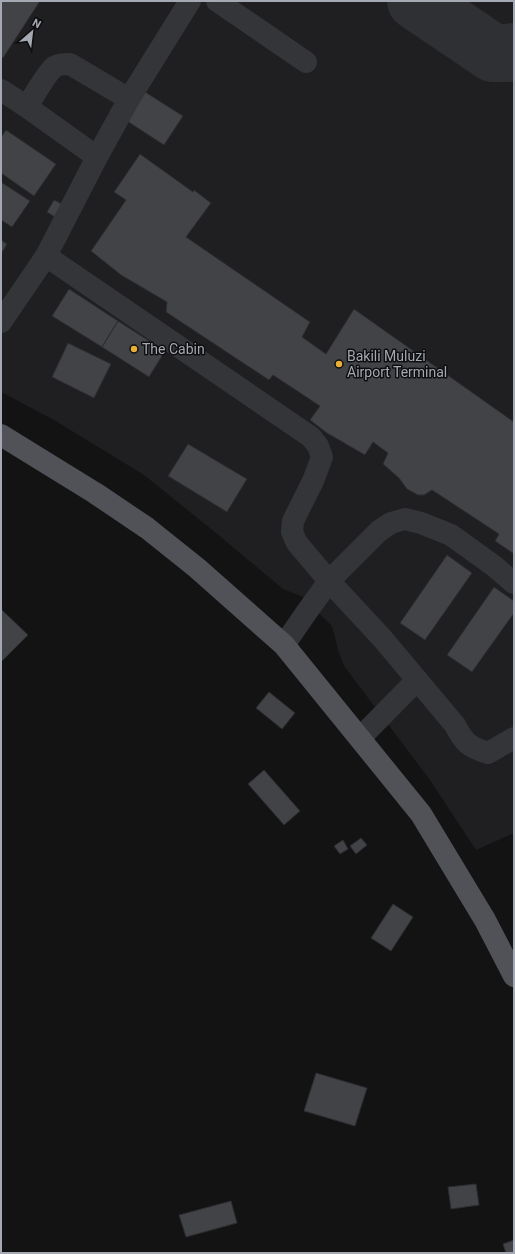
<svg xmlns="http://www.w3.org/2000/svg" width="515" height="1254" viewBox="0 0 515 1254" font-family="Roboto,sans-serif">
<rect width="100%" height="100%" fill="#131314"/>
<path fill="#1f1f21" d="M1,1h513v832l-38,17 -46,-70 -86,-114 -5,-13 -7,-27 -29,-29 -20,-8 -67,-56 -72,-58 -90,-55 -53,-28z"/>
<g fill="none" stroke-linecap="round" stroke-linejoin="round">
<path stroke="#2f3033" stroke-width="58" d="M416,1l77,52h14l7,-1"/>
</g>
<path fill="#424347" stroke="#2d2d30" d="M1,1h39l-37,57 -2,-2z
M145,92l38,24 -19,29 -37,-24z
M6,130l50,34 -22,32 -33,-23v-36z
M140,154l53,38 1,-2 17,13 -25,34 124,85 -8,15 24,17 28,-45 160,113v132l-19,-13 4,-7 -67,-44 -8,5h-6l-11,-6 -8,-11 -16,-14 5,-11 -15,-11 -8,13 -38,-22 -17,-13 10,-14 -47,-31 -4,5 -103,-68 1,-10 -46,-27 -30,-24 35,-51 -12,-8z
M1,182l29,19 -18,26 -11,-7z
M54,200l8,4 -7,13 -8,-5z
M1,240l6,4 -6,10z
M69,289l49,32 -16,26 -50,-31z
M118,321l47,30 -16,26 -47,-30z
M68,343l43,21 -17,34 -42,-21z
M188,444l59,35 -20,33 -59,-36z
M447,555l25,18 -47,67 -25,-17z
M494,587l20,14v12l-42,59 -25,-17z
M1,609l27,26 -27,27z
M269,692l26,21 -13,16 -26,-21z
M264,770l36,41 -16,14 -36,-41z
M361,838l6,7 -11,9 -6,-8z
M343,840l5,9 -8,5 -6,-8z
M393,904l20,13 -22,34 -20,-13z
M316,1073l51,15 -12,38 -51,-15z
M476,1184l3,21 -28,4 -3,-22z
M231,1201l6,22 -51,14 -7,-22z
M514,1240v13h-8l-3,-9z"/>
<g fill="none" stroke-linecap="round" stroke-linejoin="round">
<path stroke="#343539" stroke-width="22" d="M217,1l89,61
M1,90l26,17 70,50
M27,107c6,-10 19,-33 27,-40 5,-3 10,-3 16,-3l59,35
M46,256l265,181 7,9 4,11 -9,24 -20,40 -1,11 5,11 32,38 53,57 73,87c9,18 14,22 33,28l26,-15
M1,322l45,-66 51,-99 32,-58 61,-98
M284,645l22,-32 23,-32 50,-50 12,-8 14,-4 16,4 30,12 43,31 20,17
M360,738l57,-58"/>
<path stroke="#505258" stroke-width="22" d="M1,435l94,58 52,35 50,40 87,77 137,169 64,106 29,56"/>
</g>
<g fill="#e9ae36" stroke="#0e0e0f" stroke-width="1.5">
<circle cx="134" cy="349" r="4"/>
<circle cx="339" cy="364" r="4"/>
</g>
<g text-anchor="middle" stroke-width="3" stroke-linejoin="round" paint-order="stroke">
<g font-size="14" fill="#a5a9b4" stroke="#0e0e0f" text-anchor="start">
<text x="142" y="354">The Cabin</text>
<text x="347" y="361">Bakili Muluzi<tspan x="347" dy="16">Airport Terminal</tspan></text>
</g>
</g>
<rect width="515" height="1254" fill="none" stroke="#a5a9b4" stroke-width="4"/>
<g transform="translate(32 32) rotate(28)" stroke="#0e0e0f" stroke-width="3" paint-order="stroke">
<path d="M0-3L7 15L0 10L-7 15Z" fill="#a5a9b4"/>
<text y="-6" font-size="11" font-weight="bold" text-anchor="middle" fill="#a5a9b4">N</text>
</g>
</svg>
